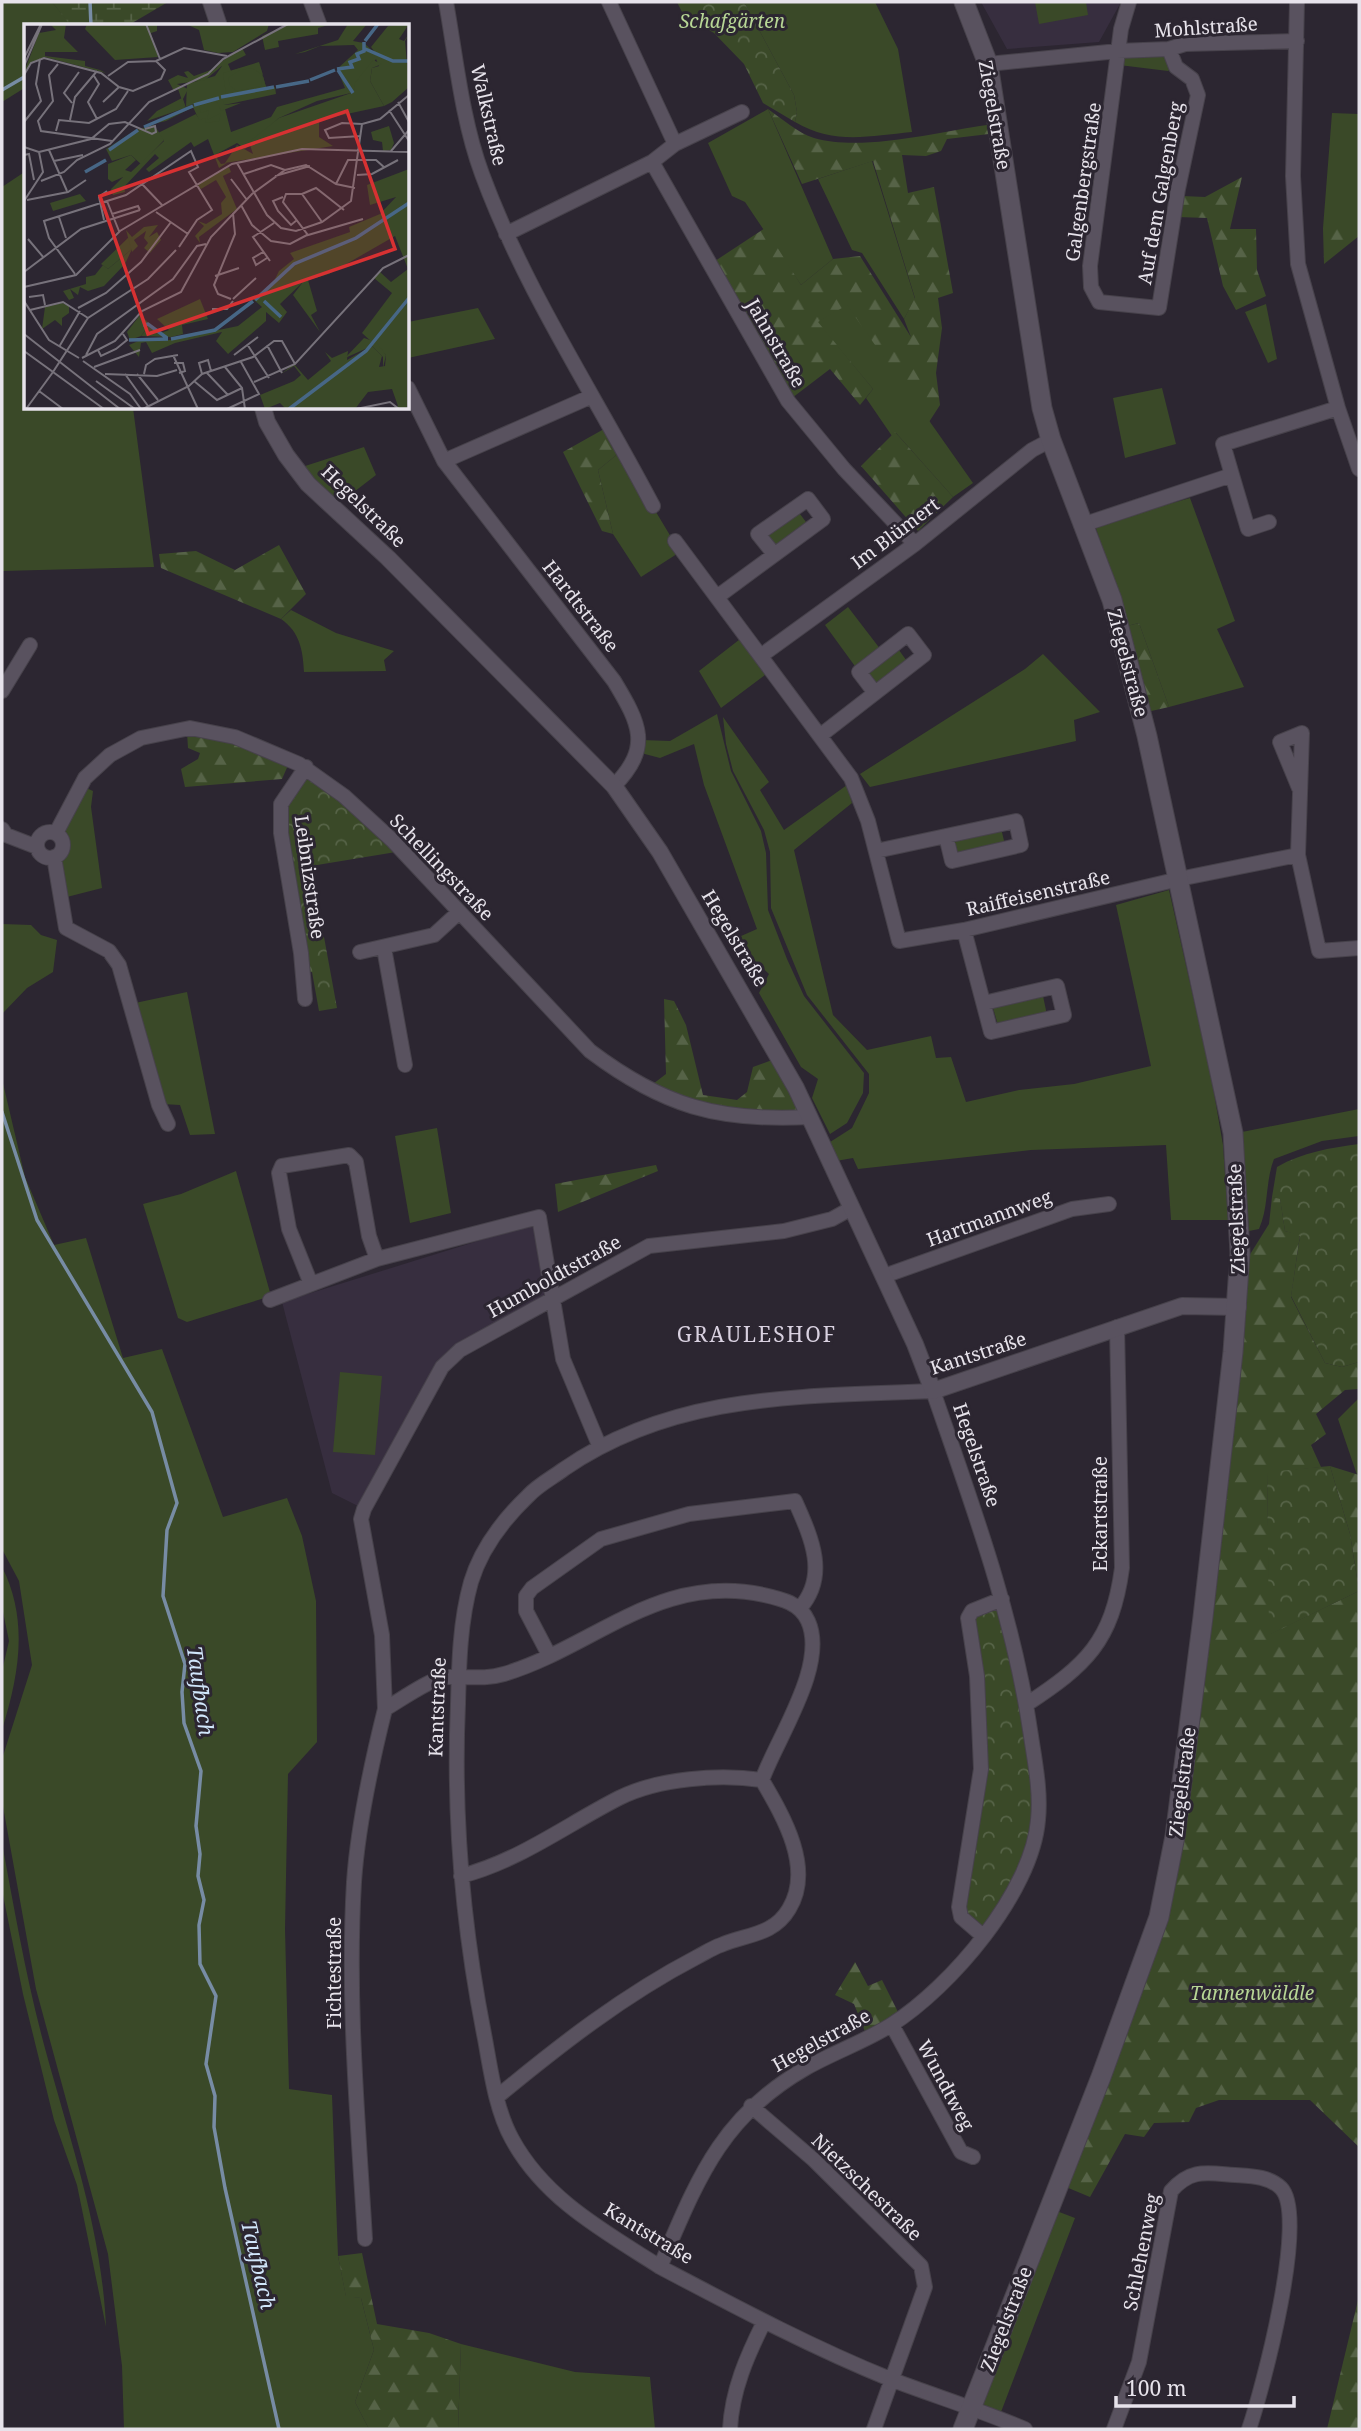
<svg xmlns="http://www.w3.org/2000/svg" width="1361" height="2431" viewBox="0 0 1361 2431" font-family="'Noto Serif',serif">
<defs>
<pattern id="forest-firs" width="22" height="20" patternUnits="userSpaceOnUse" patternTransform="scale(1.75)"><rect width="22" height="20" fill="#3a4928"/><path d="M5 1l3.5 6h-7zM16 11l3.5 6h-7z" fill="#566347"/></pattern>
<pattern id="wetland-marsh" width="20" height="14" patternUnits="userSpaceOnUse" patternTransform="scale(1.75)"><rect width="20" height="14" fill="#3a4928"/><path d="M1 5h8M5 5V1M11 12h8M15 12V8" fill="none" stroke="#566347"/></pattern>
<pattern id="park-crowns" width="20" height="18" patternUnits="userSpaceOnUse" patternTransform="scale(1.75)"><rect width="20" height="18" fill="#3a4928"/><path d="M2 6a3 3 0 1 1 6 0M12 15a3 3 0 1 1 6 0" fill="none" stroke="#566347"/></pattern>
</defs>
<rect width="100%" height="100%" fill="#2c2631"/>
<path fill="#372e3f" d="M981,2h140l-22,40 -92,7z
M536,1223l12,71 -90,53 -98,160 -28,-14 -50,-191z"/>
<path fill="#3a4928" d="M2,2h50l20,24h-46v61l-24,15z
M744,2h131l23,47 14,83c-43,4 -78,13 -117,-10l2,-10 -3,-17z
M1035,2h51l2,13 -49,9z
M1120,52h48l6,15 -6,4 -49,-6z
M768,109l65,150 -32,26 -56,-83 -13,-6 -24,-53z
M1332,113l27,1v115l-36,-1z
M872,161l43,138 -11,20 -42,-66 -10,-3 -34,-71z
M26,171v237h107l21,159 -152,4v-384z
M847,304l126,179 -20,14 -57,-64 -4,3 -26,-38 7,-9 -56,-67z
M1266,304l11,55 -9,4 -23,-51z
M478,308l17,31 -87,19v-36z
M1162,388l14,56 -51,14 -12,-60z
M364,447l12,28 -39,30 -35,-38z
M620,452l60,100 -39,25 -28,-43 -15,-64z
M1190,498l45,123 -18,8 27,58 -75,20 -30,-84 -12,3 -32,-101z
M797,510l12,16 -34,25 -13,-17z
M848,607l33,43 -24,19 -32,-44z
M291,610l45,23 58,18 -10,9 2,11 -82,1c-1,-21 -4,-40 -23,-53z
M744,636l25,36 -48,36 -22,-37z
M896,646l13,18 -33,26 -14,-18z
M1043,654l57,58 -26,8 2,21 -206,46 -10,-13 165,-105z
M717,714l14,57 30,60 5,22 2,57 19,49 17,37 60,77 -1,20 -16,30 -17,11 -18,-36 6,-19 -17,-12 -42,-74 10,-19 -37,-34 25,-11 -53,-144 -10,-41 -34,14 -19,-5 1,-13 28,1z
M723,717l46,65 -9,8 24,40 63,-45 5,18 -58,47 39,165 34,35 64,-14 5,22 15,-1 15,45 53,-12 55,-6 77,-18 -35,-161 53,-15 42,186 12,69 5,75h-57l-5,-75 -135,5 -173,19 -5,-11 -17,3 -9,-17 25,-16 17,-35v-19l-62,-79 -36,-87 -1,-56 -6,-22 -31,-59 -7,-27z
M84,787l9,4 -2,16 11,81 -39,10 -6,-38 7,-6 2,-12 -6,-9z
M1001,828l4,17 -49,12 -4,-18z
M2,924l29,1 10,10 16,5 -4,32 -26,16 -25,26z
M187,992l28,142 -25,1 -10,-30 -18,-1 -27,-101z
M1043,996l4,19 -49,10 -5,-17z
M2,1079l23,98 29,68 32,-7 37,120 39,-9 61,168 64,-19 15,38 14,65 1,141 -29,32 -3,155 4,160 43,6 6,161 8,40 15,2 13,52 -19,52 14,27h-245l-2,-63 -14,-112 -72,-265 -34,-188v-42l30,-94 -13,-84 -17,-32z
M1359,1109v27l-37,5 -48,18c-9,23 -5,48 -15,70l-10,2 -7,-99z
M437,1128l14,85 -41,10 -15,-87z
M236,1171l35,125 -84,26 -9,-4 -35,-114 38,-10z
M340,1372l42,4 -7,79 -42,-3z
M1359,1398v77h-2l-19,-56z
M2,1567c27,53 17,108 0,163v-59l7,-30 -7,-34z
M2,1843c13,70 25,140 44,209 25,91 56,180 60,275l-29,-142 -23,-65 -31,-126 -21,-104z
M1054,2210l21,8 -74,194 -22,-8z
M461,2344l114,28 75,5 5,52h-197z"/>
<path fill="url(#forest-firs)" d="M768,109c13,9 30,24 46,29 48,14 123,-6 173,-13l2,9 -42,5 -6,12 -15,5 -24,-1 6,38 26,-6 19,106 -15,5 4,30 -6,45 4,32 -11,17 -82,-117 -29,17 55,67 -13,16 -30,-36 -42,32 -79,-136 56,-37 36,57 32,-26 27,-3 51,81 -7,-18 11,-21 -42,-137 -71,23z
M1242,177l-12,52h26l1,41 9,26 -30,14 -13,-24 -16,-68 -29,-1 4,-21 23,1z
M1323,228h35l1,8 -35,28z
M604,429l16,23 -22,18 15,64 -11,-3 -39,-79z
M895,432l58,65 -35,34 -57,-65z
M279,545l27,49 -25,25 -120,-51 -2,-14 37,-3 39,19z
M1139,623l30,84 -22,5 -20,-86z
M187,732l45,7 57,24 -7,16 -97,8 -4,-18 17,-10 2,-6 -12,-5z
M664,999l10,2 12,24 17,70 34,5 10,-8 6,-25 22,-8 24,51c-52,4 -98,-4 -146,-26l13,-10z
M656,1165l2,6 -100,41 -3,-28z
M1272,1197l8,1 5,33 15,4 -9,62 34,66 17,4 17,-5v27l-14,1 -29,24 10,20 -15,11 10,22 -54,6 3,161 89,-43 -9,-57 -20,-68 29,9v672l-49,-47h-91l-23,8 -7,14 -35,1 -10,14 -19,-3 -35,63 -24,-10 83,-221 58,-310 34,-284 8,-116 20,-32z
M855,1962l13,24 14,-6 17,34 -33,20 -12,-30 -19,-9z
M362,2253l15,71 52,9 32,11 -3,85h-89l-14,-27 19,-52 -13,-52 -15,-1 -8,-41z
M1359,2296v133h-32z"/>
<path fill="url(#wetland-marsh)" d="M52,2h116l-41,24h-56z"/>
<path fill="url(#park-crowns)" d="M677,2h67l50,93 3,17 -2,10 -32,-19 -19,-39 -30,-31 -30,-17z
M306,767l96,84 -91,15 26,142 -18,3 -7,-39 -10,1 -21,-169z
M1359,1144v218l-17,5 -17,-4 -34,-67 9,-60 -15,-5 -5,-32 -8,-2 5,-30c26,-15 53,-19 82,-23z
M1330,1466l20,68 9,57 -90,44 -2,-163z
M1002,1599l36,183 -8,79 -47,75 -22,-19 20,-148 -12,-151z"/>
<g fill="none" stroke-linecap="round" stroke-linejoin="round">
<path stroke="#778ca4" stroke-width="3.5" d="M90,2l1,24
M2,90l24,-14
M2,1112l35,108 115,192 25,91 -10,27 -4,66 22,68 -3,28 2,31 17,48 -5,55 4,28 -2,22 6,24 -5,25 1,39 16,32 -10,68 9,32 -1,31 11,61 54,241"/>
<defs>
<path id="minor" d="M311,2l9,24
M446,2c10,56 16,118 36,172 43,117 113,221 171,332
M1129,2l-8,27 -31,237 1,21 8,15 60,6 19,-119 20,-94 -6,-16 -16,-12 -7,-18
M1297,2l-4,174 5,88 40,144 21,61
M988,64l130,-13 51,-2 16,-5 112,-3
M675,144l67,-32
M652,162l136,239 56,68 71,75
M506,234l146,-72 23,-18 -66,-142
M408,388l36,73 170,220c26,43 38,66 0,105
M444,461l146,-64
M1232,475l16,54 21,-7
M1085,524l147,-49 -9,-31 115,-36
M675,541l176,237 17,43 31,120 65,-11 215,-51 119,-24 21,96 40,-3
M717,597l106,-78 -15,-20 -50,35 16,20
M762,655l153,-111 117,-94 19,-10
M2,691l28,-46
M821,735l103,-80 -16,-21 -49,38 16,21
M2,829l4,6 31,12
M37 845a13 13 0 1 1 26 0a13 13 0 1 1-26 0Z
M56,833l29,-55 25,-23 31,-17 49,-10 45,9 64,27 45,32 48,44 198,211c73,55 128,71 220,66
M876,851l140,-30 5,24 -69,16 -6,-25
M1298,855l4,-122 -22,9 19,46
M54,857l12,71 43,23 10,14 40,140 9,19
M964,930l27,102 73,-17 -7,-29 -73,17
M384,948l21,117
M360,952l74,-17 24,-22
M305,999l-4,-46 -20,-120v-29l25,-37
M884,1276l188,-67 37,-5
M311,1284l-22,-55 -10,-56 3,-7 67,-11 7,7 13,74 8,23
M270,1300l107,-41 162,-42 24,142 36,86
M549,1655l-23,-44v-15l6,-8 69,-49 88,-25 106,-13c16,36 34,74 5,107
M1027,1704c59,-39 85,-62 95,-136l-5,-241
M385,1709l-3,-74 -21,-116 3,-10 78,-142 18,-17 189,-104 135,-15 48,-12 18,-10
M461,1876c58,-15 105,-51 158,-78 40,-20 100,-24 143,-18
M983,1936l-22,-19 -2,-10 22,-138 -4,-93 -9,-58 4,-7 30,-12
M892,2025l69,127 12,5
M497,2097c63,-52 127,-102 200,-140 8,-4 15,-9 24,-12 25,-11 52,-9 68,-36 25,-41 -6,-93 -27,-129
M751,2106l63,54 107,106 4,21 -51,142
M365,2239c-7,-119 -18,-238 -11,-357 4,-58 17,-117 31,-173 14,-8 46,-31 61,-32 20,-1 38,3 58,-3 90,-27 156,-102 260,-79 18,4 36,8 44,26 20,44 -31,117 -46,159
M660,2267c37,-86 60,-150 146,-199 28,-16 58,-26 85,-43 60,-38 141,-133 147,-205 3,-28 -3,-57 -7,-84 -17,-119 -59,-232 -98,-345 -130,6 -257,1 -369,78 -12,9 -26,16 -36,27 -24,23 -47,53 -57,86 -11,39 -12,81 -13,122 -5,112 5,225 27,335 6,33 11,71 27,100 32,59 90,91 145,126l3,2c76,40 151,80 230,112 45,17 90,31 135,50
M730,2429c2,-39 17,-73 34,-107
M1114,2429l25,-67 32,-171c20,-23 36,-18 64,-16 15,1 34,1 46,13 28,28 -19,203 -32,241"/>
<path id="tertiary" d="M211,2l8,24
M263,408l4,14 19,33 22,29 80,74 226,228 46,66 136,236 119,256 18,47 249,-85 56,1"/>
<path id="secondary" d="M963,2429l138,-352 58,-160 16,-81 28,-219 30,-265 7,-99 -7,-120 -86,-397 -35,-136 -61,-160 -9,-32 -54,-344 -24,-62"/>
</defs>
<use href="#minor" stroke="#47424b" stroke-width="16"/>
<use href="#tertiary" stroke="#47424b" stroke-width="18"/>
<use href="#secondary" stroke="#47424b" stroke-width="21"/>
<use href="#minor" stroke="#59525f" stroke-width="14"/>
<use href="#tertiary" stroke="#59525f" stroke-width="16"/>
<use href="#secondary" stroke="#59525f" stroke-width="19"/>
</g>
<g text-anchor="middle" stroke-width="6" stroke-linejoin="round" paint-order="stroke">
<g font-size="19" font-style="italic" fill="#b7d695" stroke="#2c2631">
<text x="732" y="28">Schafgärten</text>
<text x="1252" y="2000">Tannenwäldle</text>
</g>
<g font-size="19" fill="#e7e3eb" stroke="#2c2631">
<text transform="translate(1206 27) rotate(-4)" y="7">Mohlstraße</text>
<text transform="translate(489 115) rotate(77)" y="7">Walkstraße</text>
<text transform="translate(995 115) rotate(80)" y="7">Ziegelstraße</text>
<text transform="translate(1083 182) rotate(-82)" y="7">Galgenbergstraße</text>
<text transform="translate(1160 193) rotate(-80)" y="7">Auf dem Galgenberg</text>
<text transform="translate(776 343) rotate(60)" y="7">Jahnstraße</text>
<text transform="translate(364 506) rotate(44)" y="7">Hegelstraße</text>
<text transform="translate(895 533) rotate(-37)" y="7">Im Blümert</text>
<text transform="translate(581 606) rotate(52)" y="7">Hardtstraße</text>
<text transform="translate(1128 663) rotate(75)" y="7">Ziegelstraße</text>
<text transform="translate(442 867) rotate(46)" y="7">Schellingstraße</text>
<text transform="translate(310 877) rotate(82)" y="7">Leibnizstraße</text>
<text transform="translate(1038 893) rotate(-13)" y="7">Raiffeisenstraße</text>
<text transform="translate(735 938) rotate(59)" y="7">Hegelstraße</text>
<text transform="translate(989 1218) rotate(-20)" y="7">Hartmannweg</text>
<text transform="translate(1236 1219) rotate(-92)" y="7">Ziegelstraße</text>
<text transform="translate(554 1276) rotate(-29)" y="7">Humboldtstraße</text>
<text transform="translate(978 1353) rotate(-18)" y="7">Kantstraße</text>
<text transform="translate(977 1455) rotate(71)" y="7">Hegelstraße</text>
<text transform="translate(1100 1514) rotate(-90)" y="7">Eckartstraße</text>
<text transform="translate(437 1707) rotate(-88)" y="7">Kantstraße</text>
<text transform="translate(1182 1782) rotate(-83)" y="7">Ziegelstraße</text>
<text transform="translate(334 1973) rotate(-90)" y="7">Fichtestraße</text>
<text transform="translate(821 2040) rotate(-29)" y="7">Hegelstraße</text>
<text transform="translate(946 2085) rotate(62)" y="7">Wundtweg</text>
<text transform="translate(867 2187) rotate(44)" y="7">Nietzschestraße</text>
<text transform="translate(649 2233) rotate(31)" y="7">Kantstraße</text>
<text transform="translate(1141 2252) rotate(-79)" y="7">Schlehenweg</text>
<text transform="translate(1006 2319) rotate(-69)" y="7">Ziegelstraße</text>
</g>
<g font-size="21" letter-spacing="2" fill="#d9d1e0" stroke="#2c2631">
<text x="757" y="1342">GRAULESHOF</text>
</g>
<g font-size="21" font-style="italic" fill="#d1e6fb" stroke="#2c2631">
<text transform="translate(200 1691) rotate(82)" y="7">Taufbach</text>
<text transform="translate(258 2265) rotate(77)" y="7">Taufbach</text>
</g>
</g>
<g transform="translate(24 24)">
<rect width="385" height="385" fill="#2c2631"/>
<path d="M26,0h16l-2,14 14,14h-33v4l40,5v5l15,4 6,3 -61,-16 -13,5 -8,10 15,-39 17,-3zM162,0h83l-2,7 -34,21 -15,1 -14,-3 -5,-20zM265,0h43l-14,4v6l-40,7 1,6 -14,3 -3,-14zM324,0h19l-14,17 11,2 12,11 -5,-7 17,-21 21,-2 -10,15 5,2 5,-7 -4,7 4,46 -17,15 -8,4 -14,-25 2,-13 7,-2 -3,-7 -21,33 -38,9 -38,17 -34,31 -8,-6 -22,12 6,9 6,-1 -8,5 -11,-29 -14,8 -3,-5 -42,30 -3,-3 13,-11 -4,-4 -31,33 1,5 -12,3 -2,-6 12,-12 -11,5 -4,-3v-15l23,-9 5,5 -11,10 6,2 33,-31 -6,-8 38,-19 3,5 -6,-15 -7,3 1,-23 28,-8 7,-10 -7,4 4,-7 23,-15 4,7 -18,9 3,7 28,-8 7,24 -45,9 54,-9 1,7 -52,11 7,27 40,-15 6,-10 68,-19 -8,-19 21,-19 -4,-5 -34,1 -15,6 -10,2 43,-14zM158,74l3,10 -38,13 10,-10zM365,102l5,17 -3,7 -8,1 -1,-9 -9,-2 -2,-8zM205,143l2,5 -8,4 14,33 -38,28 1,6 -5,-7 9,-10 -6,-5 8,3 16,-10 -1,-11 5,-6 -10,-17 -15,9 -4,-5zM385,145l-2,240h-17l8,-3 -6,-17 -24,3 -13,17h-69l-6,-6 -15,6 -5,-14 34,-14 7,-6 -7,-9 -13,8 13,-10 14,16 23,-19 -6,-9 7,6 16,-7 -1,9 25,-14 10,10 -3,11 6,-1 1,-11 -24,-22 30,-40 -18,-15 6,-6 11,10 17,-13 -13,-33 -66,38 -21,6 9,31 -6,4 9,17 -27,-37 10,-13 -23,22 7,8 -8,11 -13,-11v9l-38,33 -12,-13 6,-9 -47,11 -23,10 -6,-11 -5,1 -2,14 -10,-12 14,-6 27,1 68,-14 24,-19 -9,-8 19,-14 7,-14 15,-12 -4,-6 60,-21 -1,-5 31,-13 16,-17 -26,8 -3,-20zM56,170l6,7 -33,10 -3,-8zM105,213l3,12 -24,20 -7,-5zM176,275l8,20 -26,6 1,9 -12,3 -30,-1 9,-12 11,9 8,-3 -12,-11z" fill="#3a4928"/>
<path d="M63,0h70v7l-6,2 7,24 -43,3 -30,-31zM349,36l9,4 -10,4 -2,13 14,25 -65,14v17l14,9 -108,17 12,-18 16,9 -4,-12 30,-24 75,-26 1,-9zM235,38l4,13 -11,-7 -12,2 -12,8 2,8 7,5 24,-5 2,-10 3,11h9l-53,10 2,8 17,-2 -20,8 -5,-11 -17,6 2,7 8,-3 -2,10 14,-7 -2,8 -13,2 -1,-5 -6,2 -6,-13 -27,14 -22,5 41,-17 -7,-20 -4,2 -6,-11 10,-5 10,3 -4,-6 4,-1 6,5 28,-10 -17,14 -28,4 11,5 -5,10 3,9 40,-14 -3,-21zM134,201l-9,12 8,-5 4,8 -11,13 -6,-5 4,-5 -4,-5 2,-7 -12,9 4,6 -6,6 -6,-22 6,7 12,-10zM340,314l12,4 10,13 -3,13v-11l-11,-11 -27,12z" fill="#3a4928"/>
<path d="M116,291l10,9 -9,12 -11,4 -3,-8z" fill="#3a4928"/>
<path d="M130,101l10,15 -23,24 -10,-9 -19,6 -6,-12 30,-19zM108,225l-7,15 -21,22 -16,5 -8,-4 -2,8 -8,-6 4,9 -5,2 -6,-9 23,-7v-7l9,-2 8,-10 5,4zM38,279l7,3v7l-7,5v8l-7,-6 -13,9 3,-22z" fill="#3a4928"/>
<path fill="none" stroke="#476786" stroke-width="3.5" d="M341,17l13,-17M339,24l30,13h16M313,45l15,-2 -2,-5 9,-3 -2,-5 7,-3v-9M314,46l15,23M286,56l25,-10M252,63l33,-6M197,73l53,-10M170,81l25,-7M120,103l49,-21M85,126l29,-20M61,148l21,-12M231,276l39,-36 62,-26 53,-35M240,277l17,16M119,301l5,-1 19,14M147,315l44,-9 38,-29M105,316l39,-1M265,385l77,-58 43,-53"/>
<path fill="none" stroke="#77727b" stroke-width="2" d="M122,0l14,35M0,34l17,-34M132,37l28,-13 43,8M34,40l-9,11 4,26 -15,20 3,10 71,10M0,42l18,-42M0,51l7,-12 13,-5 57,15 18,14 14,4 28,-12 4,-9 -9,-9 -28,1 -20,14M70,52l5,8 -11,18 9,17M79,78l16,-15M374,78l11,20M48,79l-8,-10 15,-21M365,86l20,31M46,96l5,-23 22,-26M0,98l17,-21 -5,-17 4,-25M32,107l3,-11 30,3 27,-14 12,-18M337,112l-32,2 -4,-8 17,-7 20,1M0,123l15,5 4,20 -19,29M25,126l18,41M367,127l18,-21M15,128l52,-13 18,-15 16,-2 27,12 4,-2 -1,-6 -10,3M0,131l5,-1 5,26M30,137l29,-6M213,139l30,52 14,13 15,3 26,-9 29,-21 11,-77 18,-5 29,-24M220,150l27,-9 14,5M333,151l15,-1 26,-14M251,152l35,-10M207,155l16,21M17,157l23,-9 13,-12 33,-16 39,-42 59,-28 15,-15 65,-35M118,160l20,21M312,160l12,-24h28l9,8M278,170h-16l-3,8 25,33 55,-16M278,170l14,-6 28,22M278,170l20,28M259,173l-10,4 5,10 13,14 6,-5M3,176l41,-8 18,-12M83,177l12,30M217,181l11,20 19,16 19,3 17,-9M132,188l32,22M88,190l26,-8 2,4M35,193l7,21M80,196l-5,-23 8,-6M4,215l16,19M239,228l-10,6 3,7 11,-7M246,237l-17,-24 21,-14M0,248l57,-43 59,-19M51,250l-26,-36 -5,-17 82,-26 65,-44 7,16 -9,5 23,38 -15,10 -18,27M191,252l24,-8M0,263l52,-12 44,-44 112,-67 70,-15 107,3M5,273l14,-2 2,10M207,275l-13,-5 -4,-9 21,-51 -2,-21M209,275l23,-21M0,277l25,39 30,18M54,284l28,-15 35,-31 30,-40M188,285h15l6,-8M6,286l33,-8 25,16M0,310l96,75M223,320l22,34M243,321l15,28M35,323l21,-36M74,326l3,6 15,-7 11,-9 -4,-6M0,327l29,21 -27,37M62,331l11,-21 76,-55 24,-33 9,-2M149,331l25,54M210,331l24,-18M58,334l33,-17 27,-30 39,-19 30,-55 41,-43 33,-24 21,-5 30,19 19,4M59,337l47,33 11,15M150,339h9l2,8 -6,2M70,343l46,-17M201,343l17,21 3,21M183,349l21,22M81,350l52,2 20,-6M101,350l23,32M113,350l21,26M120,350l2,-9 9,-6 23,-4M178,350l-3,-11 9,-3 3,11M72,357l39,28M170,357l23,19 25,-12M230,358l41,-18 88,-96 26,-13M15,367l24,18M80,385l-51,-37 35,-54 60,-39 28,-29M119,385l46,-23 13,-12 51,-17 21,-16h8l13,23M203,385l32,-15 -18,-32M332,385l34,-7 9,7"/>
<path fill="#d73132" fill-opacity="0.15" stroke="#d73132" stroke-width="3.5" d="M323,87l48,138 -247,85 -48,-138z"/>
<rect width="385" height="385" fill="none" stroke="#e7e3eb" stroke-width="3.5"/>
</g>
<rect width="1361" height="2431" fill="none" stroke="#e7e3eb" stroke-width="7"/>
<path d="M1116 2396v10h178v-10" fill="none" stroke="#e7e3eb" stroke-width="3.5"/>
<text x="1126" y="2396" font-size="21" fill="#e7e3eb" stroke="#2c2631" stroke-width="5" paint-order="stroke">100 m</text>
</svg>
